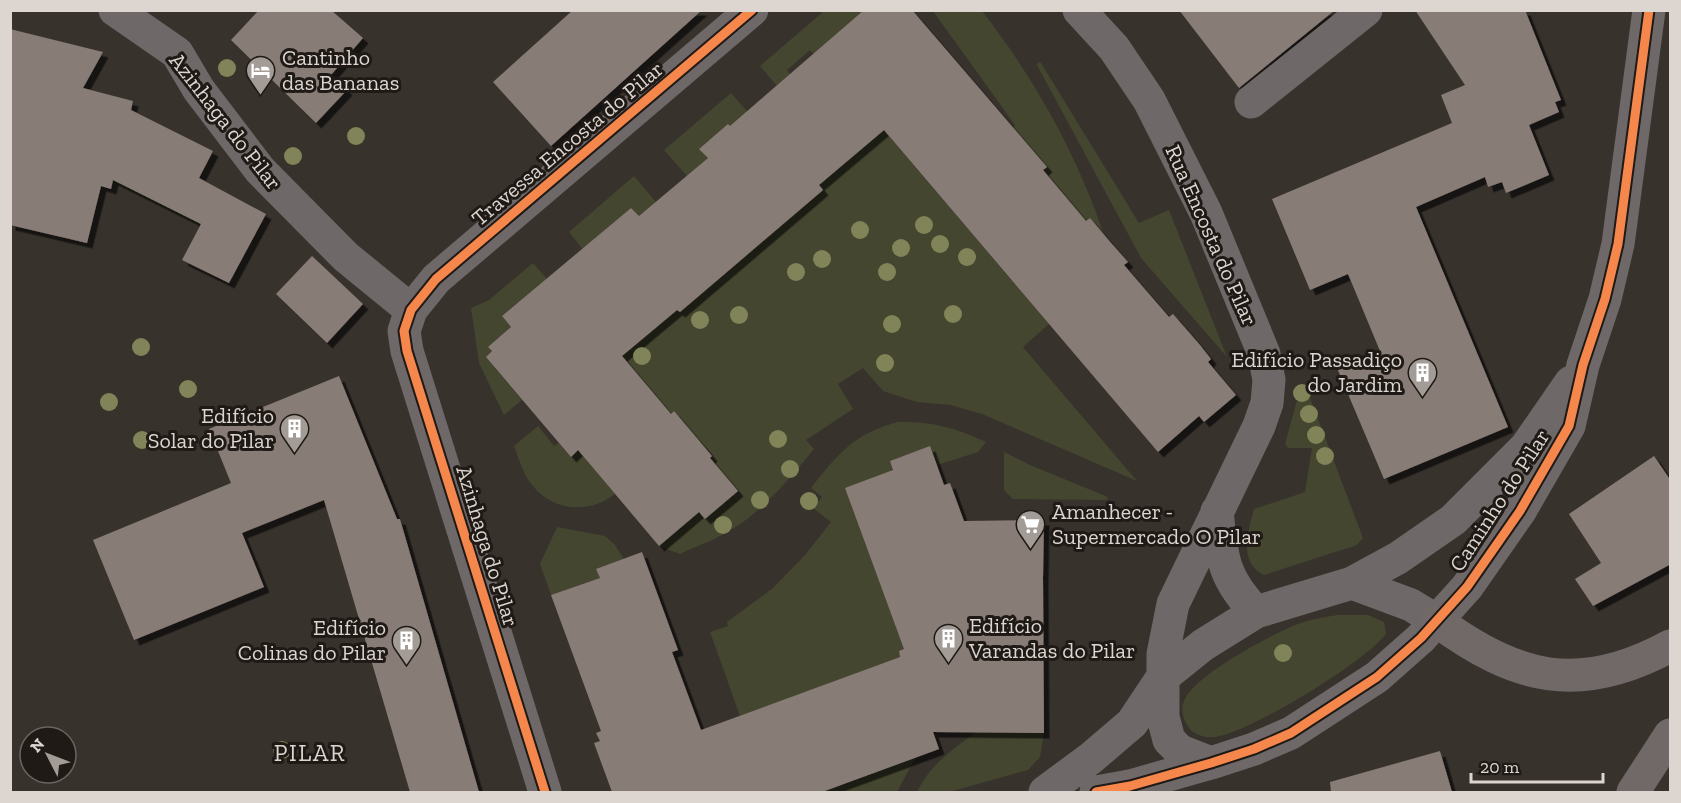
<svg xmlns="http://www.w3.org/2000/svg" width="1681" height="803" viewBox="0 0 1681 803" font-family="'Zilla Slab',serif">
<defs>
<filter id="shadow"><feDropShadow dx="5.5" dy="5.5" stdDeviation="0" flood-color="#0009"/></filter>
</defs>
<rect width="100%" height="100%" fill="#38322d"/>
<path fill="#44462f" d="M824,11h40l-32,27 -12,23 -10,-11 -23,20 3,4 -13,12 -17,-20z
M933,11h49c51,65 96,145 122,224l-14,-17 -4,3 -43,-51 4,-3 -34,-39 2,-3z
M1039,62l2,1 98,160 30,-13 58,147 -86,-99 -104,-193z
M731,93l23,26 -18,15 -8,-9 -28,23 8,10 -21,18 -23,-26z
M882,128l167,196 -26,23 114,134 -155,-67 -31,-9 -34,-3 -34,-11 -20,-23 -25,16 15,25 -47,31 8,9c-25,30 -50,61 -83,81 -16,10 -34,16 -51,24l-21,-8 40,-34 6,7 33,-28 -28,-33 3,-3 -13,-14 -3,2 -8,-14 -15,-18 -3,3 -56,-58 62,-46 3,2 142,-122 -3,-5 25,-21 -8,-9z
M634,176l22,26 -17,14 -8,-8 -27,23 -19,21 -16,-20z
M533,263l14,16 -45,37 9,11 -23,20 4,4 -6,6 36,43 -18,15 -25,-52 -8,-55 18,-8z
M1309,395l54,143 -6,7 -93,30c-26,-12 -16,-44 -10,-66l51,-17 7,-44h-24l-3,-4 12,-44z
M898,422c37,0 54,5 88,20l-8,10 -41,13 -7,-18 -40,14 3,9 12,179 -6,2 1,6 -160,59 -30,-84 18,-6 -1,-4 46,-34 32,-33 26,-33 -18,-14 9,-11 -11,-9c28,-35 42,-54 87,-66z
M538,426l16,20 5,-3 11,13 8,-6 37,44c-25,20 -62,18 -83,-9 -9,-11 -13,-26 -18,-39z
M1004,452l26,13 78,32 -1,3 -94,-1 -9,-9z
M557,527l48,9 10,9 9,14 -27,10 3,9 -49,17 -11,-31z
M1338,615h30l16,7 2,12c-21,28 -137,99 -171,103 -8,1 -16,-1 -22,-5 -9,-8 -14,-22 -8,-33 11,-25 87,-65 113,-75 13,-5 27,-7 40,-9z
M976,732l68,1 -4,24 -12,13 -79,22h-32c12,-26 36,-43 59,-60z
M907,755l2,5 6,-2 -18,34h-77l19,-11 2,5 22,-8 -1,-6z"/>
<path fill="#887b76" filter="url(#shadow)" d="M259,10h72l32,28 -32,37 16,15 -31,33 -85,-83z
M573,10h129l-151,136 -58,-64z
M864,10h48l135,157 -4,3 43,51 4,-3 22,26 16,18 -4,3 45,52 4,-3 27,31 11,14 -3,3 28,33 -32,27 -5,-6 -41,36 -274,-322 -65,55 4,5 -143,122 -3,-2 -55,46 49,58 3,-3 38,45 -2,2 28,33 -33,28 -6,-7 -40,34 -81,-96 -7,7 -85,-100 6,-6 -4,-4 23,-20 -9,-11 129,-108 8,8 69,-58 -9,-9 29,-25 2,2z
M1179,10h156l-96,78z
M1415,10h110l36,90 -6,2 4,10 -30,13 20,50 -43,18 -4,-11 -14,5 -3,-10 -69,30 92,220 -124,52 -47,-111 43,-17 -32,-77 -38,16 -38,-91 180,-76 -11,-28 24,-10z
M10,29l93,23 -20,36 50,13 -2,9 82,41 -14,27 67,36 -37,69 -47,-23 19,-36 -88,-44 -2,9 -10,-3 -14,57 -77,-18z
M312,256l51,48 -36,39 -51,-49z
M339,376l58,143h3l79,273h-69l-86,-292 -82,33 22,54 -130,53 -41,-100 138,-57 -22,-54z
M930,446l14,39 6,-2 14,38 80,-1 -1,58 1,155 -111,-1 6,17 -117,43h-210l-18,-49 6,-2 -4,-8 5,-2 -50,-136 49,-17 -4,-9 46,-17 36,98 -6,2 29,78 199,-73 -1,-6 5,-2 -59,-161 48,-18 -3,-9z
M1654,456l17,25v83l-78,42 -18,-27 26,-16 -32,-49z
M1440,751l12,41h-121l-1,-10z"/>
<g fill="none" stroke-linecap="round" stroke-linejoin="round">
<path stroke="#6f6868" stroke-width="33" d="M115,10l62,43 22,37 61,80 86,87 65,53
M1079,10l35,38 35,52 57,113 58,141 5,26 -2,23 -8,23 -86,178 -10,50v63l6,23 11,11 31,12
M1251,102l115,-92
M1217,511c5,46 5,66 39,101
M1352,583l59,22 26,16
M545,792l-138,-441 -3,-20 7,-21 25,-31 316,-269
M1045,792l46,-34 41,-35 30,-45 41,-33 53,-33 96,-29 46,-25 55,-38 73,-73 45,-65
M1096,792l34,-6 81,-23 43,-14 37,-16 86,-56 44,-39 46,-51 53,-76 49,-85 14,-61 22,-66 13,-55 31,-234"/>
<path stroke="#716868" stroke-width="33" d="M1437,621c80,59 143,74 233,25
M1130,786l2,6
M1633,792l37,-57"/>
<defs>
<path id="cycleway" d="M545,792l-138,-441 -3,-20 7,-21 25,-31 316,-269
M1096,792l34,-6 81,-23 43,-14 37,-16 86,-56 44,-39 46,-51 53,-76 49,-85 14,-61 22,-66 13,-55 31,-234"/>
</defs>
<use href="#cycleway" stroke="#1f1a16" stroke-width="13"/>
<use href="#cycleway" stroke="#f5874c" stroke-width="9"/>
</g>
<g fill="#818358">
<circle cx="227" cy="68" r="9"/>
<circle cx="356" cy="136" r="9"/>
<circle cx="293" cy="156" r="9"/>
<circle cx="924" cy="225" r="9"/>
<circle cx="860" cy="230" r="9"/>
<circle cx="940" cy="244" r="9"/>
<circle cx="901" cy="248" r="9"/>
<circle cx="967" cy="257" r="9"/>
<circle cx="822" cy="259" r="9"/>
<circle cx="796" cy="272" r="9"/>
<circle cx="887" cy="272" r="9"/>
<circle cx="953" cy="314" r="9"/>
<circle cx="739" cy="315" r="9"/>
<circle cx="700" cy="320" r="9"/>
<circle cx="892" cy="324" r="9"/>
<circle cx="141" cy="347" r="9"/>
<circle cx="642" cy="356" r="9"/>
<circle cx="885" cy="363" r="9"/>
<circle cx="188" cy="389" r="9"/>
<circle cx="1302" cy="393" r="9"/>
<circle cx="109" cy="402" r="9"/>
<circle cx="1309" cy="414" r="9"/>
<circle cx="1316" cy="435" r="9"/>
<circle cx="778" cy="439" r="9"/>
<circle cx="142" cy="440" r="9"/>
<circle cx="1325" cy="456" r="9"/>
<circle cx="790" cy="469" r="9"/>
<circle cx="760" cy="500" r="9"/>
<circle cx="809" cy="501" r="9"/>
<circle cx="723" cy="525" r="9"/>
<circle cx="1283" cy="653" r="9"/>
<circle cx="282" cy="750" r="9"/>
</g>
<defs>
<symbol id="hotel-pin" viewBox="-11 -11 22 30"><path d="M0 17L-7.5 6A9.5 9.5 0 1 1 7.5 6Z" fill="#a39c96" stroke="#1f1a16"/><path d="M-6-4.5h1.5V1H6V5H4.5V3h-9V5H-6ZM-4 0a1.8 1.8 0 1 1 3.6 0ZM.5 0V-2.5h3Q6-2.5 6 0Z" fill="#fff"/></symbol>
<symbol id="building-pin" viewBox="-11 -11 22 30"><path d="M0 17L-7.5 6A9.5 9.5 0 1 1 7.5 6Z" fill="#a39c96" stroke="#1f1a16"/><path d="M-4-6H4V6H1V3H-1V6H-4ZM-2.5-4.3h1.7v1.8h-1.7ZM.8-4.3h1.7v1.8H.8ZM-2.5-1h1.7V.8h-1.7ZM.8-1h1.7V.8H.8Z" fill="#fff"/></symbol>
<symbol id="supermarket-pin" viewBox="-11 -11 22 30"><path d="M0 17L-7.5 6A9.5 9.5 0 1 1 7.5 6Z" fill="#a39c96" stroke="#1f1a16"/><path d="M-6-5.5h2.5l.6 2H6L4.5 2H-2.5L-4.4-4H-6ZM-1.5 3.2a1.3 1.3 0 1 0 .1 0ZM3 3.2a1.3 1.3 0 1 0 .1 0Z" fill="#fff"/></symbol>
</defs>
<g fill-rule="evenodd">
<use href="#hotel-pin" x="244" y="54" width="33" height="45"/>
<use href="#building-pin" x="1406" y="356" width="33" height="45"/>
<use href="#building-pin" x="278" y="412" width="33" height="45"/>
<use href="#supermarket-pin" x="1014" y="508" width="33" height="45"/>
<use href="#building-pin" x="932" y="622" width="33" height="45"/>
<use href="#building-pin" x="390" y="624" width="33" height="45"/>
</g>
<g text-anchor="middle" stroke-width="6" stroke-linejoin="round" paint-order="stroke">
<g font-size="22" fill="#ddd5cf" stroke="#1f1a16" text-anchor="start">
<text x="282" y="65">Cantinho<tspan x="282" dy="25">das Bananas</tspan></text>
<text x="1402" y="367" text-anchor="end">Edifício Passadiço<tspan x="1402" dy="25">do Jardim</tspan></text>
<text x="274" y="423" text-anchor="end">Edifício<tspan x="274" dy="25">Solar do Pilar</tspan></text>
<text x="1052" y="519">Amanhecer -<tspan x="1052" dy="25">Supermercado O Pilar</tspan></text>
<text x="969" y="633">Edifício<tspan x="969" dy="25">Varandas do Pilar</tspan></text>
<text x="386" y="635" text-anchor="end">Edifício<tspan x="386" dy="25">Colinas do Pilar</tspan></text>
</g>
<g font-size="22" fill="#ddd5cf" stroke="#1f1a16">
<text transform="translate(226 121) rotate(52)" y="8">Azinhaga do Pilar</text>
<text transform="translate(567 143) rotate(-40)" y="8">Travessa Encosta do Pilar</text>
<text transform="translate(1212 235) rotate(66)" y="8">Rua Encosta do Pilar</text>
<text transform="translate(1499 500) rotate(-57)" y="8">Caminho do Pilar</text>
<text transform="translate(488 546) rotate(73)" y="8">Azinhaga do Pilar</text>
</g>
<g font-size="24" letter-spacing="1.5" fill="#ddd5cf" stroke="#1f1a16">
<text x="310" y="761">PILAR</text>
</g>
</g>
<rect width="1681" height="803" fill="none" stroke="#ddd5cf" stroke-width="24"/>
<g transform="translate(48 755) rotate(312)"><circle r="28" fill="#1f1a16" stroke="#6b6560" stroke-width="1.5"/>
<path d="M0-4.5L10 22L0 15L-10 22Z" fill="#a39c96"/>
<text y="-9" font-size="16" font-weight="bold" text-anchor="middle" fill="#ddd5cf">N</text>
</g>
<path d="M1471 773v9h132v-9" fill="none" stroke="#ddd5cf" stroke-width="3"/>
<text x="1480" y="773" font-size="18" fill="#ddd5cf" stroke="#1f1a16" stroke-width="4.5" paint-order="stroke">20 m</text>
</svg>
